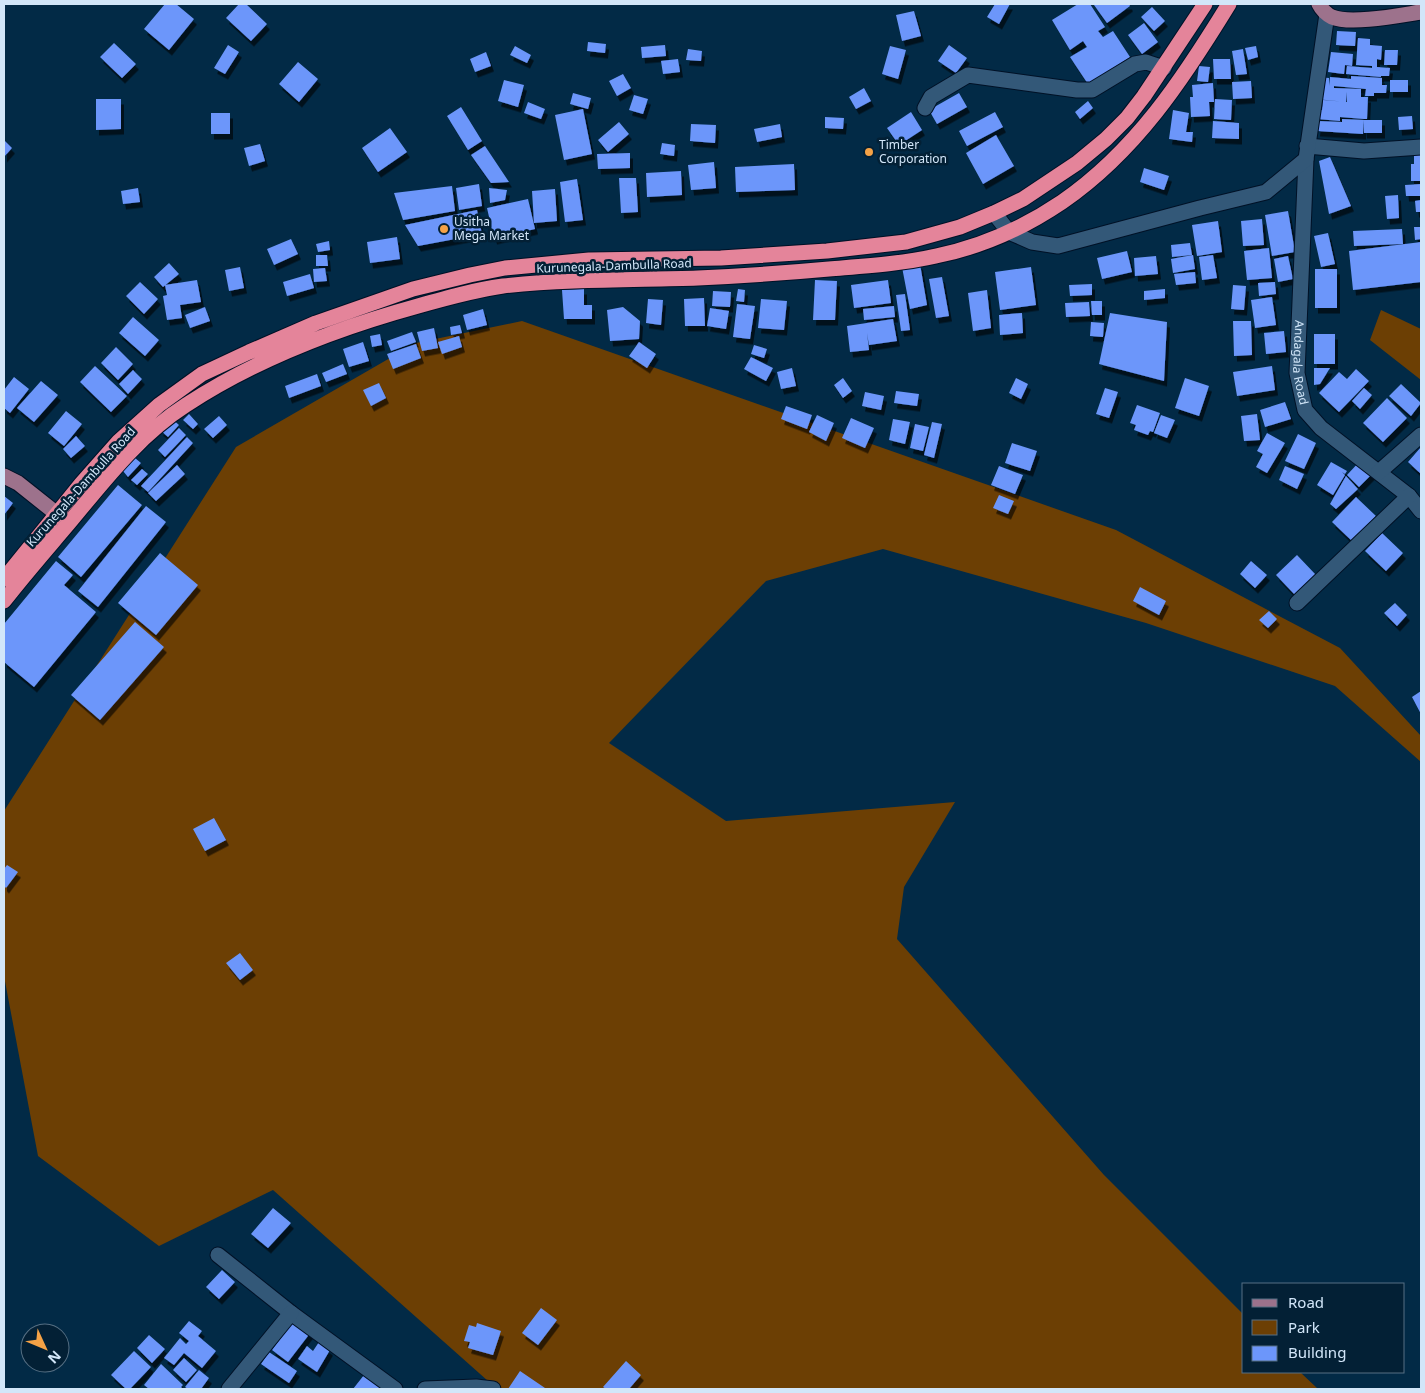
<svg xmlns="http://www.w3.org/2000/svg" width="1425" height="1393" viewBox="0 0 1425 1393" font-family="'Noto Sans',sans-serif">
<defs>
<filter id="shadow"><feDropShadow dx="3" dy="5.5" stdDeviation="0" flood-color="#0009"/></filter>
</defs>
<rect width="100%" height="100%" fill="#022a46"/>
<path fill="#6c3f04" d="M1381,310l40,19v51l-51,-40z
M522,321l594,209 224,118 81,88v26l-86,-76 -189,-63 -263,-74 -117,32 -157,162 117,78 229,-19 -51,85 -7,52 207,236 140,140v57h56l18,17h-821l-224,-199 -114,56 -121,-90 -34,-180v-165l232,-364 180,-104z"/>
<path fill="#6c96fa" filter="url(#shadow)" d="M165,4h11l18,15 -25,31 -25,-21z
M239,4h7l21,20 -16,17 -25,-23z
M995,4h15l-11,20 -12,-7z
M1078,4h12l15,23 -7,4 5,6 10,-6 17,26 -42,27 -18,-27 17,-10 -4,-6 -13,9 -18,-30z
M1096,4h33l1,2 -23,17 -13,-18z
M1152,7l13,14 -11,10 -13,-14z
M914,11l7,25 -19,5 -6,-26z
M1144,23l14,19 -16,12 -14,-19z
M1337,31l19,1 -1,14 -19,-1z
M1358,38l12,1v6l12,1 -1,14 -4,-1v8l13,1 -1,8h-8v1l-35,-3 1,-8 25,2v-2l-16,-1z
M588,42l18,2 -1,9 -18,-2z
M114,43l22,21 -14,14 -22,-21z
M228,45l11,7 -14,22 -11,-6z
M665,45l1,11 -24,2 -1,-11z
M949,45l18,13 -11,15 -18,-12z
M515,46l16,9 -4,8 -17,-8z
M890,46l16,4 -8,29 -16,-5z
M1256,46l2,11 -10,3 -3,-12z
M688,49l14,2 -1,10 -15,-1z
M1243,49l4,25 -11,1 -4,-24z
M1385,50h13l-1,15h-13z
M486,52l5,14 -16,6 -5,-13z
M1331,52l22,2 -1,12 -7,-1 -1,9 -16,-2z
M678,59l2,13 -17,2 -2,-13z
M1213,59h17l1,20h-17z
M298,62l20,17 -19,23 -20,-18z
M1199,66l11,1 -2,15 -11,-1z
M623,74l8,14 -14,8 -8,-15z
M1351,76l31,2v7h5l-1,8h-12v3h-9l1,-7 -32,-3v2l27,1v8h7l-1,22h-3v-3v3l-24,-2v4l-23,-2 1,-9h4l1,-10 24,2v-10l-1,10 -30,-3 2,-22 11,1v8l1,-9 21,2z
M504,80l20,5 -6,22 -20,-6z
M1390,80h18v12h-18z
M1251,81l1,17 -19,1 -1,-17z
M1213,83l1,19h-5l1,14 -19,1 -1,-20h3l-1,-12z
M864,88l7,13 -15,8 -7,-12z
M573,93l18,5 -3,11 -18,-5z
M959,93l8,14 -30,17 -8,-14z
M634,95l14,4 -5,15 -14,-4z
M96,99h25v30l-25,1z
M1215,99l17,1 -1,20 -17,-1z
M1088,101l5,7 -13,11 -5,-7z
M528,102l17,7 -4,10 -17,-6z
M461,107l21,34 -14,9 -21,-34z
M583,109l9,45 -28,6 -9,-45z
M1173,110l16,3 -3,19h7l-1,10 -23,-3z
M911,112l11,18 -23,15 -12,-17z
M995,112l8,15 -36,19 -8,-15z
M211,113h19v21h-19z
M1412,116l1,13 -14,1 -1,-13z
M825,117l19,1 -1,11 -18,-1z
M1342,119l22,1 -1,14 -46,-3 1,-10 24,1z
M1364,120h18v13h-18z
M1213,121l26,2v16l-27,-1z
M619,122l10,12 -21,18 -10,-12z
M691,124l25,1 -1,18 -25,-2z
M780,124l2,13 -25,5 -3,-13z
M390,128l17,24 -29,20 -16,-24z
M996,135l18,31 -31,18 -17,-31z
M4,140l8,8 -8,9z
M662,143l13,2 -1,11 -14,-2z
M260,144l5,17 -16,5 -5,-18z
M485,146l24,36 -18,1 -20,-28z
M630,153v15l-32,1 -1,-15z
M1414,154h7v27h-10v-17h3z
M1330,157l21,49 -22,8 -10,-53z
M714,162l2,26 -25,2 -3,-25z
M794,164l1,26 -59,2 -1,-25z
M1144,168l25,8 -5,14 -24,-8z
M681,171l1,24 -35,2 -1,-24z
M619,178h17l2,34 -17,1z
M577,179l6,41 -18,2 -5,-40z
M479,184l3,22 -23,4 -3,-22z
M1421,184v12h-15l-1,-11z
M452,186l3,25 -52,9 -9,-27z
M138,188l2,14 -17,2 -2,-13z
M489,188l18,2 -2,10 -15,3z
M555,189l2,32 -23,2 -2,-32z
M1398,195l1,23 -12,1 -2,-23z
M528,199l7,30 -41,10 -7,-31z
M1421,200v12h-5l-1,-11z
M477,210l5,24 -64,12 -13,-21z
M1288,211l7,41 -23,4 -7,-41z
M1262,219l2,26 -21,1 -2,-25z
M1218,221l4,31 -25,4 -5,-31z
M1414,227h7v12l-6,1z
M1402,229l1,15 -49,2 -1,-15z
M1328,233l7,31 -14,3 -7,-31z
M397,237l3,22 -30,4 -3,-21z
M291,239l7,15 -24,11 -7,-16z
M329,241l1,9 -12,2 -2,-8z
M1421,242v40l-68,8 -4,-39z
M1190,243l2,12 -20,2 -1,-12z
M1269,248l3,30 -25,2 -3,-29z
M1127,251l5,21 -30,7 -5,-21z
M316,255h11l1,11h-12z
M1193,255l2,14 -22,4 -2,-14z
M1213,255l4,23 -15,2 -3,-23z
M1156,256l2,18 -23,2 -1,-18z
M1288,256l5,23 -15,3 -4,-23z
M169,263l10,11 -16,13 -9,-10z
M920,264l7,41 -17,4 -8,-42z
M240,267l4,21 -15,3 -4,-21z
M1031,267l5,38 -36,5 -5,-38z
M325,268l2,13 -13,1 -1,-13z
M1315,269h22v39h-22z
M1195,272l1,11 -20,2 -2,-11z
M310,274l4,14 -27,8 -4,-14z
M942,277l7,39 -13,2 -7,-39z
M197,280l4,22 -21,3 2,13 -15,2 -4,-24 4,-1 -2,-10z
M815,280l22,1 -2,39h-22z
M888,280l3,23 -37,5 -3,-23z
M140,282l18,17 -14,15 -18,-18z
M1275,282l1,12 -17,2 -1,-13z
M1092,284v11l-22,1 -1,-11z
M1233,285l13,1 -2,24 -13,-1z
M584,289v16h8v14h-28l-2,-29z
M738,289l7,1 -1,12 -8,-1z
M1165,289v9l-21,2v-9z
M987,290l4,38 -18,3 -5,-38z
M713,291l18,1 -1,15 -18,-1z
M905,294l5,36 -9,1 -5,-36z
M1272,297l4,28 -21,3 -4,-28z
M704,298l1,28h-20l-1,-27z
M648,299l15,1 -2,25 -15,-2z
M761,299l26,2 -3,29 -26,-2z
M1091,301h11v14h-10z
M1089,302l1,14 -24,1 -1,-14z
M737,304l18,2 -5,33 -17,-2z
M894,306l1,11 -31,3 -1,-11z
M205,307l5,14 -20,7 -5,-13z
M623,307l17,14 -1,18 -29,2 -3,-31z
M710,308l19,3 -3,18 -19,-3z
M483,309l4,16 -20,5 -4,-15z
M1022,313l1,20 -23,2 -1,-20z
M1110,313l57,9 -3,59 -65,-17z
M133,317l26,23 -14,16 -26,-23z
M893,319l4,22 -28,4 -2,-12 2,17 -19,2 -3,-26z
M1233,321h18l1,34 -18,1z
M1091,322l13,1 -1,14 -13,-1z
M460,325l2,8 -11,2 -1,-8z
M434,328l4,20 -16,3 -5,-19z
M1284,331l2,21 -20,2 -2,-21z
M412,332l4,10 -25,9 -4,-10z
M380,334l2,11 -10,2 -2,-11z
M1314,334h21v30h-21z
M459,336l3,11 -20,7 -4,-12z
M363,342l6,19 -20,6 -6,-18z
M639,342l17,12 -9,14 -18,-12z
M416,344l5,14 -28,11 -6,-15z
M754,345l13,4 -3,9 -13,-4z
M116,347l17,17 -15,16 -17,-17z
M751,357l22,11 -7,13 -22,-12z
M343,364l4,10 -21,8 -4,-9z
M95,366l32,30 -16,16 -31,-30z
M1272,366l3,24 -38,6 -4,-24z
M792,368l4,18 -15,3 -4,-17z
M1314,368h16l-10,16 -6,1z
M1356,369l13,12 -30,31 -20,-19 20,-21 8,7z
M133,370l9,9 -14,15 -9,-10z
M317,374l4,12 -32,12 -4,-12z
M14,377l15,12 -19,24 -6,-5v-18z
M843,378l9,13 -9,7 -9,-13z
M1016,378l12,6 -7,15 -12,-6z
M1185,378l24,8 -10,30 -24,-8z
M41,381l17,14 -24,27 -17,-14z
M379,383l7,15 -15,8 -8,-16z
M1401,384l20,19 -10,13 -22,-20z
M1105,388l13,4 -9,26 -13,-4z
M1364,388l8,7 -12,14 -8,-8z
M896,391l23,3 -2,12 -23,-3z
M865,392l19,4 -3,14 -19,-4z
M1387,398l20,20 -24,24 -20,-19z
M1285,402l6,17 -26,8 -5,-17z
M1137,405l23,8 -7,19 -3,-1 -2,4 -14,-5 2,-5 -6,-2z
M786,406l26,9 -5,14 -26,-10z
M66,411l16,13 -18,22 -16,-13z
M189,414l9,10 -5,5 -10,-9z
M1257,414l3,26 -16,1 -3,-25z
M817,415l17,8 -8,18 -17,-9z
M1161,415l14,5 -8,18 -13,-5z
M219,416l8,9 -14,13 -9,-9z
M171,418l8,7 -11,12 -8,-7z
M851,418l23,10 -9,20 -23,-10z
M893,419l17,3 -5,22 -16,-4z
M932,422l10,2 -8,34 -10,-3z
M915,424l14,3 -6,24 -13,-3z
M179,428l7,7 -21,22 -7,-7z
M1267,433l18,10 -18,30 -11,-6 7,-13 -6,-3z
M1298,434l18,9 -12,26 -19,-8z
M76,436l9,10 -14,12 -8,-9z
M187,437l6,6 -45,49 -7,-6z
M1012,443l25,8 -7,20 -25,-8z
M1421,447v27l-13,-12z
M135,458l6,5 -13,14 -5,-6z
M1360,461l13,12 -14,14 -12,-12z
M1331,462l16,9 -2,3 -3,-2 3,3 -12,20 -16,-10z
M177,465l8,9 -29,27 -8,-8z
M999,466l24,9 -8,19 -24,-9z
M1285,466l19,8 -7,15 -18,-9z
M142,469l6,5 -11,11 -6,-5z
M1346,476l12,13 -22,20 -6,-5z
M118,485l24,20 -61,72 -23,-20z
M999,495l15,6 -6,13 -15,-6z
M4,496l9,7 -9,12z
M1356,497l20,19 -24,25 -20,-19z
M146,506l20,16 -68,85 -20,-16z
M1382,533l21,20 -17,18 -21,-20z
M160,553l38,32 -42,50 -38,-32z
M1297,555l19,20 -21,20 -19,-20z
M56,561l17,14 -9,10 32,27 -62,75 -30,-25v-38z
M1251,561l16,14 -12,13 -15,-14z
M1140,587l26,14 -7,14 -26,-14z
M1395,603l12,12 -10,11 -13,-13z
M1269,611l8,8 -9,9 -9,-8z
M135,622l29,25 -64,73 -29,-25z
M1421,691v23l-9,-17z
M214,818l12,22 -21,11 -12,-22z
M7,865l11,7 -12,16 -2,-2v-17z
M240,953l13,17 -13,10 -14,-17z
M273,1208l18,15 -23,25 -17,-14z
M222,1270l13,12 -16,17 -13,-12z
M541,1308l16,12 -19,25 -16,-12z
M294,1320l17,12 -23,30 -16,-12z
M189,1321l13,10 -4,5 18,15 -14,17 -18,-15 -10,12 -10,-7 16,-20 6,6 3,-3 -10,-8z
M477,1323l24,8 -8,24 -25,-7 2,-6 -6,-1 5,-16 7,2z
M149,1335l16,14 -13,14 -15,-15z
M319,1342l11,8 -13,22 -19,-13 9,-13 6,5z
M134,1351l17,16 -21,22h-4l-15,-14z
M269,1352l28,19 -8,12 -28,-19z
M184,1358l13,12 -11,12 -13,-12z
M626,1361l15,14 -12,14h-23l-3,-2z
M161,1364l22,21 -2,2 2,2h-34l-5,-4z
M199,1370l10,8 -8,11h-13l-3,-2z
M520,1371l25,17 -1,1h-36z
M364,1375l19,14h-30z"/>
<g fill="none" stroke-linecap="round" stroke-linejoin="round">
<defs>
<g id="minor">
<path d="M925,108l6,-11 37,-22 109,15h15l43,-26 11,-2 18,6"/>
<path d="M1307,146l57,5 57,-4"/>
<path id="s1" d="M1306,159l-9,214 8,37 16,18 88,68 12,15"/>
<path d="M994,213l15,19 23,10 26,4 142,-38 66,-16 40,-33 21,-145"/>
<path d="M1379,472l42,-37"/>
<path d="M1297,603l112,-107"/>
<path d="M218,1255l73,58 104,76"/>
<path d="M229,1389l62,-76"/>
<path d="M425,1389l51,-2 17,2"/>
</g>
<path id="major" d="M1319,4c3,6 7,10 13,13 19,8 69,-2 89,-5
M4,476l14,7 49,39"/>
<path id="highway" d="M4,579l77,-95 38,-43 40,-36 43,-31 47,-22 67,-29 97,-34 57,-14 35,-7 84,-8 132,-2 106,-7 79,-9 54,-15 34,-14 29,-14 54,-36 29,-24 21,-21 17,-22 61,-92
M4,601c21,-27 43,-52 65,-78 35,-42 70,-88 117,-118 70,-46 152,-77 232,-99 28,-8 56,-16 85,-20 65,-7 130,-6 195,-8 44,-2 87,-5 131,-9 36,-3 72,-5 107,-13 45,-9 89,-29 126,-54 74,-51 121,-123 167,-198"/>
</defs>
<use href="#minor" stroke="#001126" stroke-width="17"/>
<use href="#major" stroke="#001126" stroke-width="17"/>
<use href="#highway" stroke="#001126" stroke-width="17"/>
<use href="#minor" stroke="#335878" stroke-width="15"/>
<use href="#major" stroke="#9d728c" stroke-width="15"/>
<use href="#highway" stroke="#e4849a" stroke-width="15"/>
</g>
<g fill="#f5a246" stroke="#032035" stroke-width="2">
<circle cx="869" cy="152" r="5"/>
<circle cx="444" cy="229" r="5"/>
</g>
<g text-anchor="middle" stroke-width="5" stroke-linejoin="round" paint-order="stroke">
<g font-size="12" fill="#d2e6f9" stroke="#032035" text-anchor="start">
<text x="879" y="149">Timber<tspan x="879" dy="14">Corporation</tspan></text>
<text x="454" y="226">Usitha<tspan x="454" dy="14">Mega Market</tspan></text>
</g>
<g font-size="12" fill="#d2e6f9" stroke="#032035">
<text transform="translate(614 266) rotate(-2)" y="4">Kurunegala-Dambulla Road</text>
<text dy="4" stroke="none"><textPath href="#s1" startOffset="204">Andagala Road</textPath></text>
<text transform="translate(81 487) rotate(-48)" y="4">Kurunegala-Dambulla Road</text>
</g>
</g>
<rect width="1425" height="1393" fill="none" stroke="#d2e6f9" stroke-width="10"/>
<rect x="1242" y="1283" width="162" height="90" fill="#032035" stroke="#566f83"/>
<rect x="1252" y="1299" width="25" height="8" fill="#9d728c" stroke="#566f83"/>
<text x="1288" y="1308" font-size="15" fill="#d2e6f9">Road</text>
<rect x="1252" y="1320" width="25" height="15" fill="#6c3f04" stroke="#566f83"/>
<text x="1288" y="1333" font-size="15" fill="#d2e6f9">Park</text>
<rect x="1252" y="1346" width="25" height="15" fill="#6c96fa" stroke="#566f83"/>
<text x="1288" y="1358" font-size="15" fill="#d2e6f9">Building</text>
<g transform="translate(45 1348) rotate(134)"><circle r="24" fill="#032035" stroke="#566f83"/>
<path d="M0-4L9 19L0 12L-9 19Z" fill="#f5a246"/>
<text y="-8" font-size="14" font-weight="bold" text-anchor="middle" fill="#d2e6f9">N</text>
</g>
</svg>
